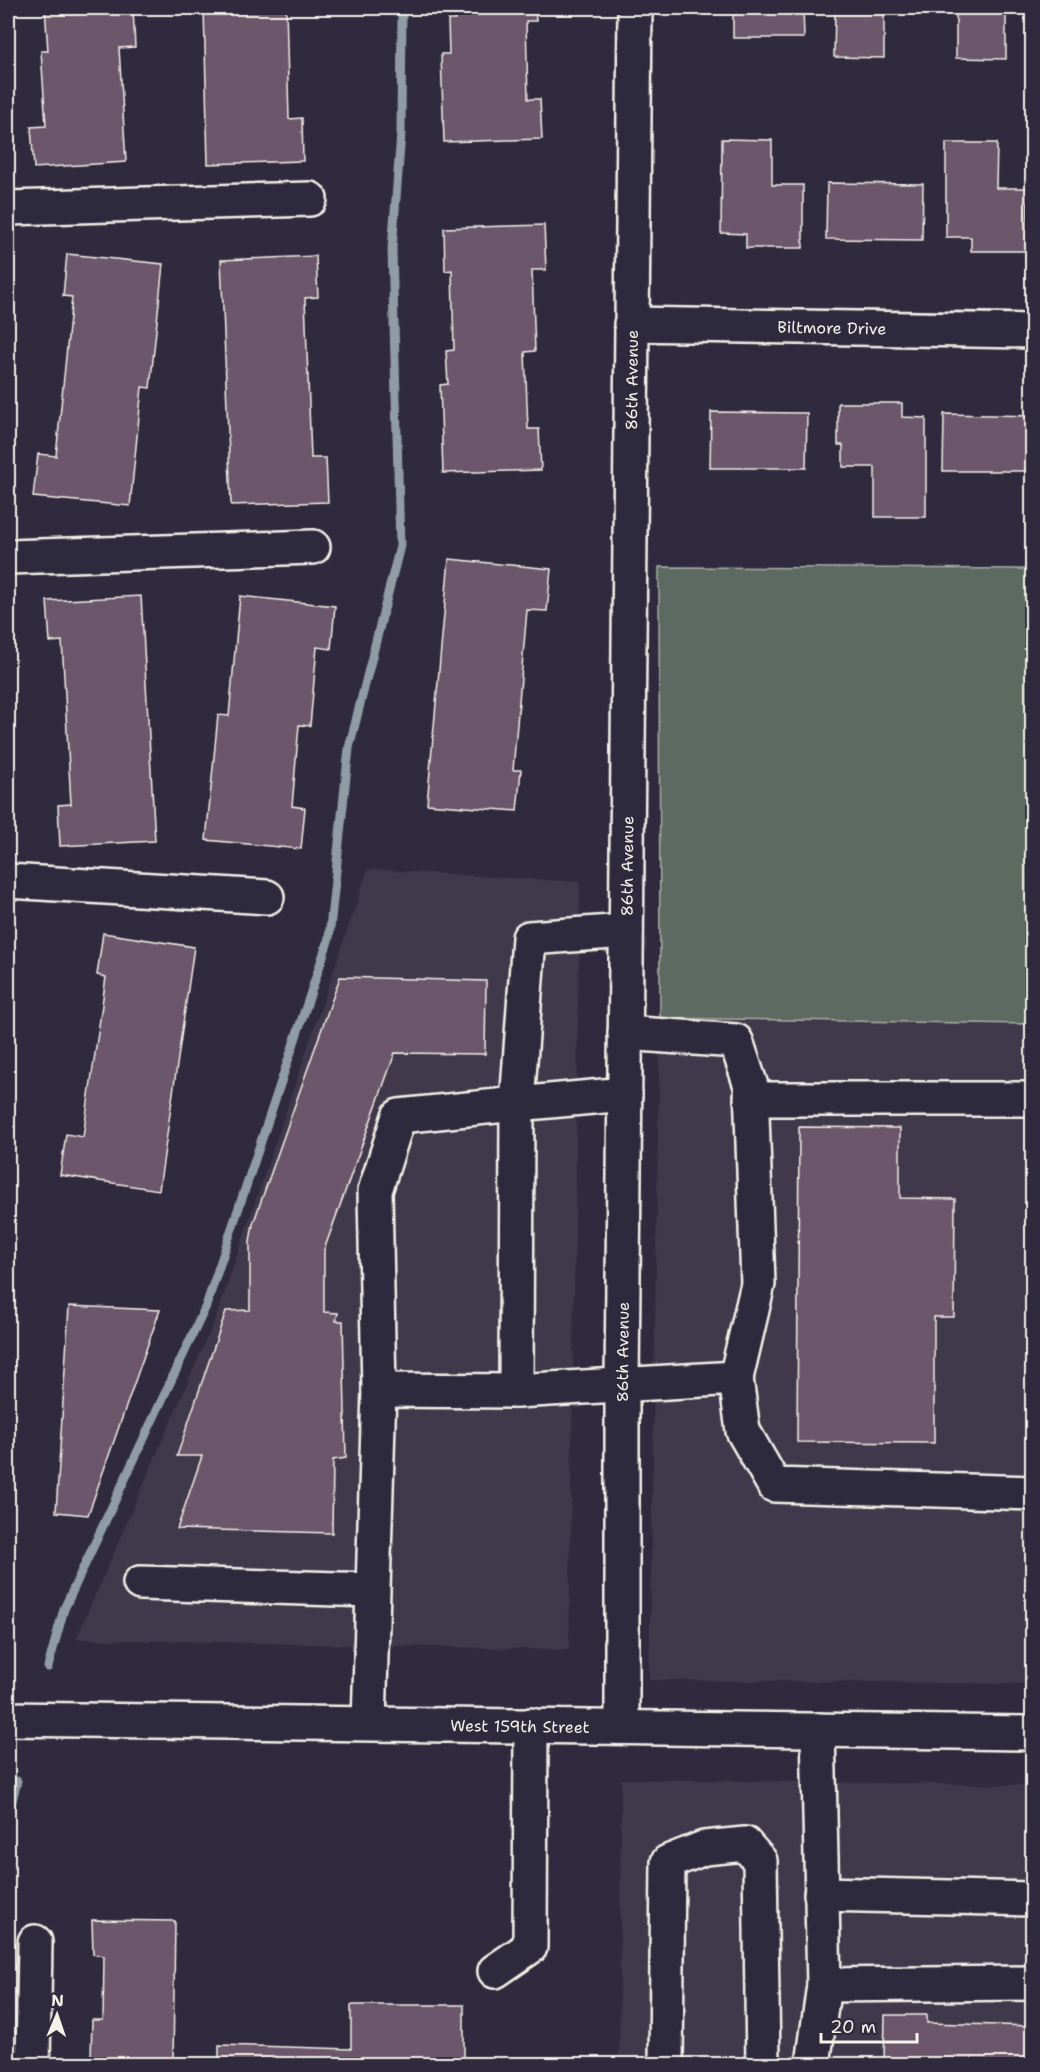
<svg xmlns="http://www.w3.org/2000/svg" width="1040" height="2072" viewBox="0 0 1040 2072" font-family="'Shantell Sans',sans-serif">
<rect width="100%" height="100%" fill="#2f2a3d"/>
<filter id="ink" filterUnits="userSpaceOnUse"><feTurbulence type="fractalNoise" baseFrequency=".0167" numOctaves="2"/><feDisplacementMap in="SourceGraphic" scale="12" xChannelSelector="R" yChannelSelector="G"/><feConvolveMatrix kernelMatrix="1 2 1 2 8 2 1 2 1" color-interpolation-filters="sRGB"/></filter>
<g filter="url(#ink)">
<path fill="#41374b" d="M368,869l212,13 -11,768 -493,-11 140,-322z
M660,1018l372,6v660l-383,-4z
M621,1779l411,6v279h-413z"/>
<path fill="#5c6b62" stroke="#a8aea5" stroke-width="1.5" d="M659,567l373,2v455l-372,-6z"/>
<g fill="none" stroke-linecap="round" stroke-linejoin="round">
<path stroke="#909ca5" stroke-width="9" d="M48,1667l16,-58 142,-303 123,-368 20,-190 51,-202 -8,-297 9,-115 1,-126
M8,1817l9,-36"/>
</g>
<path fill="#6c566c" stroke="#f4f1e8" stroke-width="1.5" d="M45,8h88l2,39 -16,1 7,114 -92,6 -3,-41 15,-1 -5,-75h7z
M204,8h82l3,111 13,-1 1,43 -95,3z
M455,8h80l1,13h-10l2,78h12l2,40 -98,3 -3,-88h8l-1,-34h7z
M733,8h70l1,30h-71z
M835,8h82l-1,5 -32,-1v46l-50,-1z
M956,8h73v6h-23v45l-50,-1z
M722,139l50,1v45h31v63h-57v-14l-25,-1z
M946,143h51l-1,45h32l-1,63h-56v-14h-25z
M827,183l96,1 -1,56 -96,-1z
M544,225l2,45h-14l3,81 -10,1 3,77h11l2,41 -98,3 -3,-88 8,-1 -2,-33 8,-1 -2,-80 -7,1 -1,-43z
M67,254l96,10 -13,124 -8,-1 -12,119 -97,-9 5,-43 18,2 16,-159 -9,-1z
M316,256l2,41 -13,1 6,160h15l2,44 -97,3 -10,-245z
M838,403h64v14l24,1v99h-51v-50h-32v-22h-5z
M711,412l96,1 -1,55h-96z
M944,414l88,2v55h-89z
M449,559l102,10 -4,42 -20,-1 -14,160h8l-4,41 -90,-7z
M141,596l14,245 -95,5 -2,-41 13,-1 -9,-163 -12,1 -3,-41z
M240,596l95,10 -4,43 -14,-2 -7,79 -11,-1 -7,81 13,2 -4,41 -95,-9 12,-125 11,1z
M103,933l91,14 -35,243 -99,-15 6,-41 17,3 23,-160 -9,-2z
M340,977l146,4 -1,73 -90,-1 -71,197v62l14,1 -2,8h7l3,137 -13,2 -1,73 -155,-4 25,-73h-25l49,-145 24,-1v-69l3,-17z
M799,1127l101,1v70l55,1 -1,118h-20v126l-137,-1z
M69,1306l91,4 -72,205 -32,-3z
M92,1920l83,1 -2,143h-70v-6h-12l1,-38h11l1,-64 -11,-2z
M351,2005h113v59h-245v-19l132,4z
M885,2015h42v8l105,3v38h-148z"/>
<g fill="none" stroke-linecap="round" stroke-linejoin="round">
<defs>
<g id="minor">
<path d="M8,208l302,-9"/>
<path id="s1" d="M631,324l401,7"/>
<path d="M8,557l305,-10"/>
<path d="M8,881l259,16"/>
<path d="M625,1033l111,8 15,45 7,198 -22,94"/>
<path d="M751,1099h281"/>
<path d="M379,1390l137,1 220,-13 7,53 31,54 258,8"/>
<path d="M516,1391l1,-287 108,-10"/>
<path d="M140,1583l232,7"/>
<path d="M369,1723l10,-333 -4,-199 24,-75 118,-12 12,-166 97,-7"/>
<path id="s2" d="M622,1726v-341l13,-1377"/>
<path d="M818,1730l6,255 208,-2"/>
<path d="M821,1894l211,5"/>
<path d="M495,1971l35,-24 1,-222"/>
<path d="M33,2064l2,-122"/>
<path d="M666,2064l2,-202 36,-14 41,-4 15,17 3,203"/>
<path d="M813,2064l11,-79"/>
</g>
<g id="major">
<path id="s3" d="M8,1719l1024,14"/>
</g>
</defs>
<use href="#minor" stroke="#f4f1e8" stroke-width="38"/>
<use href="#major" stroke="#f4f1e8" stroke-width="38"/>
<use href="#minor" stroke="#2f2a3d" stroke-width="33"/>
<use href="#major" stroke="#2f2a3d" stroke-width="33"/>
</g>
</g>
<g text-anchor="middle" stroke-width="5" stroke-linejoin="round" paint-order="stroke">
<g font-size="16" fill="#f4f1e8" stroke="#2f2a3d">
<text dy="6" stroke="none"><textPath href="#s1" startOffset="201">Biltmore Drive</textPath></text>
<text dy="6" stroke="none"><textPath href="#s2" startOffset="1346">86th Avenue</textPath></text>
<text dy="6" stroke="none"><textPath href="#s2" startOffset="860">86th Avenue</textPath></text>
<text dy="6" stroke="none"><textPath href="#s2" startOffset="374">86th Avenue</textPath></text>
<text dy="6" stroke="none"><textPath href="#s3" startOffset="512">West 159th Street</textPath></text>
</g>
</g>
<rect width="1040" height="2072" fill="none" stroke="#2f2a3d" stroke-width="30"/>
<rect x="15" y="15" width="1010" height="2042" fill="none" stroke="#f4f1e8" stroke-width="2" filter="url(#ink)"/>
<g transform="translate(57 2015) rotate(2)" stroke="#2f2a3d" stroke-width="4.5" paint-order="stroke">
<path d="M0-4.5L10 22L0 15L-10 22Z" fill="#f4f1e8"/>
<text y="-9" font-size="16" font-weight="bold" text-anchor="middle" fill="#f4f1e8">N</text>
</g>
<path d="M821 2033v9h96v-9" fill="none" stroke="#f4f1e8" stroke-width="3"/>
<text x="830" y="2033" font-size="18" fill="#f4f1e8" stroke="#2f2a3d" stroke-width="4.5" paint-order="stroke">20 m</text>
</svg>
